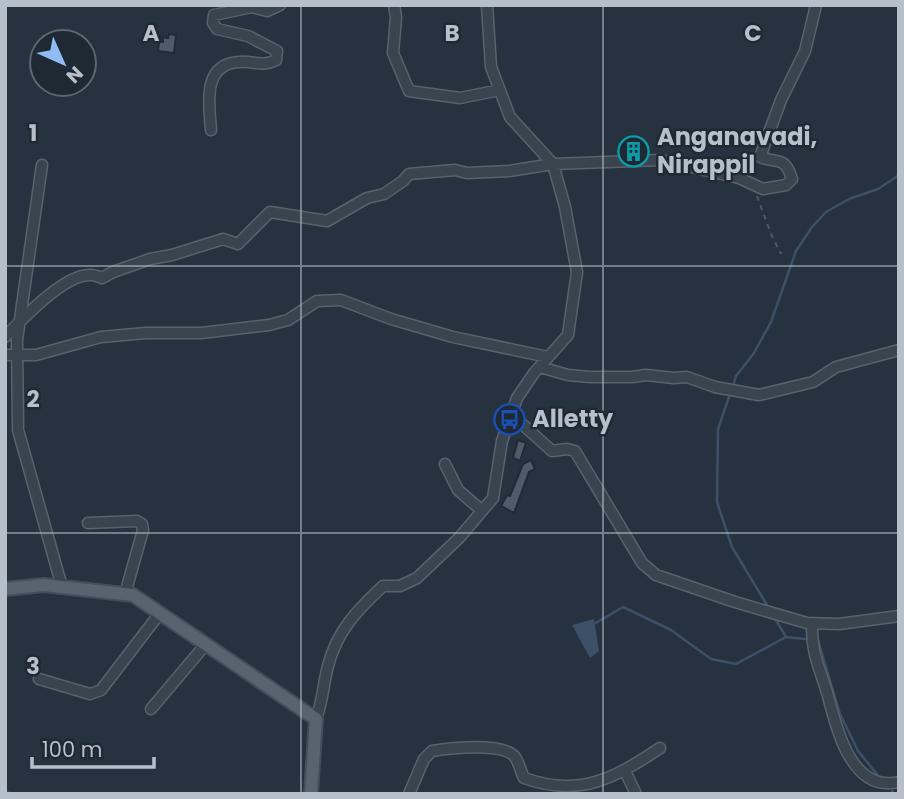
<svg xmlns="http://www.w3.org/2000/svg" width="904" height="799" viewBox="0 0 904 799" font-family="Poppins,sans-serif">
<rect width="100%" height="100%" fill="#26323f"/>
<path fill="#3c5067" d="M594,619l5,32 -9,7 -18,-33z"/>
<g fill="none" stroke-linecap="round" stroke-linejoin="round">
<path stroke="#3c5067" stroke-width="2.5" d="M734,383l2,-7 18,-23 17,-31 25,-71 16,-24 14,-15 23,-13 29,-10 21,-14
M729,397l-11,32 -1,73 15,45 35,58
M776,620l10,17
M594,624l29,-17 48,23 40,29 25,5 50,-27 19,2
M818,640l22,74 18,37 22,27
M892,791l2,3
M5,792l9,2"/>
</g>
<path fill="#4f5b6a" stroke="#212b36" stroke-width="2" d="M169,34l7,1 -2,18 -16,-2 1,-9h4v-5l5,1z
M518,440l8,3 -6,18 -7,-3z
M531,460l4,9 -6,3 -15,41 -13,-7 6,-11 3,1 13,-32z"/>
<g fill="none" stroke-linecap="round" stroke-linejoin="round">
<defs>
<path id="minor" d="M394,5l2,12 -3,36 16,38 51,7 40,-8
M211,130c-2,-26 -9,-65 27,-68 16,-2 23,6 38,-2l1,-9 -29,-15 -31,-7 -4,-6 1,-8 38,-8 15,4 13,-6
M42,165l-25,175 1,90 44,157
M5,337c17,-18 60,-64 86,-62 4,0 8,2 11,3l11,-6 37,-13 22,-4 51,-16 15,5 32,-32 57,9 40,-23 17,-4 19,-13 6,-7 46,-4 12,3 42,-2 44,-7 108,-4 78,18 24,11 23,-4 6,-6c-7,-23 -13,-15 -32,-22l21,-57 24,-49 11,-46
M5,355h31l65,-18 45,-4h55l68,-8 19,-5 29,-19 24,-1 50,19 62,18 95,20
M540,367l28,8 22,2h42l14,-2 28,3 13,-1 28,10 44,8 54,-13 23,-15 63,-17
M509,419l13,5 30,27 15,-2 8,2 67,112 14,12 79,27 72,21 32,1 60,-8
M445,464l13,26 23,20
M88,523l49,-2 5,3 1,6 -18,64
M812,623c-1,31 8,45 16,73 9,33 23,97 71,86
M39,679l51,15 11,-4 59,-77
M151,709l55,-65
M316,719c7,-18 7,-35 12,-53 9,-35 29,-56 55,-80h17l17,-8 42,-40 34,-40 9,-57 15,-43 17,-25 34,-38 9,-63 -12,-65 -12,-43 -43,-47 -19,-50 -4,-62
M625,771l11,23
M409,794l15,-35 8,-8c17,-3 71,-9 83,6 4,6 6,15 9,21 56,20 91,0 136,-30"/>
<path id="major" d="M5,589l39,-4 89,10 183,124 -5,75"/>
</defs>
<use href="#minor" stroke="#58626d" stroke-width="13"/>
<use href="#major" stroke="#444d58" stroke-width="16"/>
<path stroke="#485d5f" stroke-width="2" stroke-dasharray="5 5" stroke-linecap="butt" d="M757,196l14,38 10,20"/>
<use href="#minor" stroke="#3a444f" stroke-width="10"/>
<use href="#major" stroke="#58636f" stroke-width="12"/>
</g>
<path fill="none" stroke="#b7bfca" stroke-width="2" stroke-opacity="0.55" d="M301,5v789M603,5v789M5,266h894M5,533h894"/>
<defs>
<symbol id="building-ring" viewBox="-11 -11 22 22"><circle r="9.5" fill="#1f2934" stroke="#0f9aa8" stroke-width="1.5"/><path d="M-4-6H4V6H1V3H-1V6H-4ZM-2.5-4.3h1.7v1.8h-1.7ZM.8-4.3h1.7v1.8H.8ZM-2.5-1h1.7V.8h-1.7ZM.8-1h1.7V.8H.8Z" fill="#0f9aa8"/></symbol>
<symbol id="bus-ring" viewBox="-11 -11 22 22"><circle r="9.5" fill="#1f2934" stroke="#1a4fb4" stroke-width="1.5"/><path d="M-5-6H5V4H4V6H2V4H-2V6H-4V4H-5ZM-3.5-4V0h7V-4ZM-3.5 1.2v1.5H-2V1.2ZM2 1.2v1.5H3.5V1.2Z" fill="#1a4fb4"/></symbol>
</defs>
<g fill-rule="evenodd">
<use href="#building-ring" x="616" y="134" width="35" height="35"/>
<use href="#bus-ring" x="492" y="402" width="35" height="35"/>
</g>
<g text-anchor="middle" stroke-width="5" stroke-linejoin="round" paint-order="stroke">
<g font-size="24" font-weight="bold" fill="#b7bfca" stroke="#1f2934" text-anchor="start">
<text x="657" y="145">Anganavadi,<tspan x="657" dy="28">Nirappil</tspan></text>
<text x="532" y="427">Alletty</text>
</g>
</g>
<g font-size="23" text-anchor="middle" font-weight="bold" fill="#b7bfca" stroke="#1f2934" stroke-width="5" stroke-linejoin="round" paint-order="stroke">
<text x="151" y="41">A</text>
<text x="452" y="41">B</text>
<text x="753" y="41">C</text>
<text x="33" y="141">1</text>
<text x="33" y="407">2</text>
<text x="33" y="674">3</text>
</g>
<rect width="904" height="799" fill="none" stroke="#b7bfca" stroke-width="14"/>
<g transform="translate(63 63) rotate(135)"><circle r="33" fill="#1f2934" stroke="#5c6570" stroke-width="2"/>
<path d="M0-5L12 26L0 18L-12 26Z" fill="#91bbf4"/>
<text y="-10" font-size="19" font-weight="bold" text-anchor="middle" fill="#b7bfca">N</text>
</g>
<path d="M32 757v10h122v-10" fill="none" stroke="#b7bfca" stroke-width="3.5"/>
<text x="42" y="757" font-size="21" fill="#b7bfca" stroke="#1f2934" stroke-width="5" paint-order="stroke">100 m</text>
</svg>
